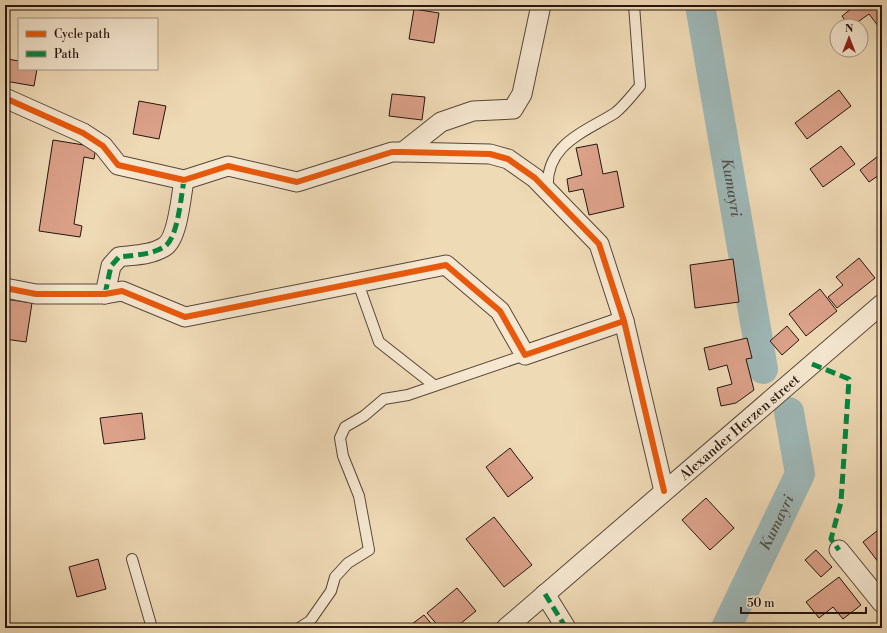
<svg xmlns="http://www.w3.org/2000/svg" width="887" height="633" viewBox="0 0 887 633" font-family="'Libre Bodoni',serif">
<rect width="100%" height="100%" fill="#efdab6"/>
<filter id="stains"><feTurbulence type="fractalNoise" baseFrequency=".005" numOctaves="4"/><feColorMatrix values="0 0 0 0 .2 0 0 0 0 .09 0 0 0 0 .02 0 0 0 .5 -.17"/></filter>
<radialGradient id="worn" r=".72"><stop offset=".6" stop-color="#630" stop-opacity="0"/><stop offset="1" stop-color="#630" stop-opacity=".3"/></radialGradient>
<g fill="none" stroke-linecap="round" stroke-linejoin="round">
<g stroke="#9eb8b8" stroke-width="30">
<path id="s1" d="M700,5l63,364"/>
<path id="s2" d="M726,628l74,-154 -11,-62"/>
</g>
</g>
<path fill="#dba189" stroke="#25150f" d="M856,5h26v19l-3,3 -10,-13 -17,12h-3l-7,-10z
M414,9l25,4 -5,30 -25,-4z
M7,59l12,2v8h18l-3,17 -29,-5z
M839,90l12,16 -44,33 -12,-16z
M392,94l33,3 -3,23 -33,-4z
M139,101l27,5 -7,33 -26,-5z
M53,140l43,7 -2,12 -10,-2 -10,67 8,2 -2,11 -41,-6z
M597,144l6,30 14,-3 7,36 -35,8 -6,-26 -14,3 -2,-13 15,-4 -6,-27z
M841,146l14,18 -32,23 -13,-18z
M882,153v20l-13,9 -9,-12z
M859,258l16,20 -38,30 -9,-11 15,-12 -7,-8z
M733,259l6,43 -44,6 -5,-43z
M820,289l17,22 -31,25 -17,-22z
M5,299l27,4 -6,39 -21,-3z
M787,326l12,14 -17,15 -12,-14z
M747,338l5,20 -6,1 8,31 -18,13 -15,3 -4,-18 15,-4 -5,-19 -18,5 -5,-22z
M142,413l3,26 -41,5 -4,-26z
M510,448l23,30 -25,19 -22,-30z
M706,498l28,30 -24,22 -28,-30z
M494,517l38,48 -28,22 -38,-48z
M882,527v40l-19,-25z
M816,550l16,17 -11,10 -16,-17z
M98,559l8,30 -29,8 -8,-30z
M839,577l22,28 -18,14 -10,-12 -14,11 -13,-16z
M457,588l19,23 -21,17h-15l-13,-15z
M424,615l11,13h-26l-1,-1z"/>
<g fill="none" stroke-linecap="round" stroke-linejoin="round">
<defs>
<path id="service" d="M548,191c-4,-46 35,-58 67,-78 9,-7 17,-18 25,-27l-6,-81
M358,283l21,59 56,44
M132,559l20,69
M299,628l11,-7 21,-30 4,-14 13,-14 21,-13 -10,-54 -16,-40 -3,-18 5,-11 19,-11 20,-17 24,-4 117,-40"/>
<g id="minor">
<path d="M5,98l78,35 20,13 15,19 66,15 44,-14 69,16 95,-30h11l87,2 18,5 27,19 64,66 25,77 40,170"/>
<path d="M403,152l38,-30 32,-11 40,-2 9,-15 19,-89"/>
<path d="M5,288l31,6h69l17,-3 63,26 261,-52 54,46 25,44 99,-34"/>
<path d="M105,294l6,-28 8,-9c15,-2 32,-2 45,-10 14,-8 17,-51 20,-67"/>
<path d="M839,550l43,53"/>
<path d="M545,594l21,34"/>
<path id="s3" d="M506,628l376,-324"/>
</g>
</defs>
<use href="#service" stroke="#584639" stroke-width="12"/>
<use href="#minor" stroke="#584639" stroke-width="21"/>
<use href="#service" stroke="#f5e7d0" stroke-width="10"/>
<use href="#minor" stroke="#f5e7d0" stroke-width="19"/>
<path stroke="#00873e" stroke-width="5" stroke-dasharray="10 5" stroke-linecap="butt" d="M105,294l6,-28 8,-9c15,-2 32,-2 45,-10 14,-8 17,-51 20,-67
M812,364l37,15 -8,123 -10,37 8,11
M545,594l21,34"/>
<defs>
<path id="cycleway" d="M5,98l78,35 20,13 15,19 66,15 44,-14 69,16 95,-30h11l87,2 18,5 27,19 64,66 25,77 40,170
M5,288l31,6h69l17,-3 63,26 261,-52 54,46 25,44 99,-34"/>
</defs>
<use href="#cycleway" stroke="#f5e7d0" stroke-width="8"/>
<use href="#cycleway" stroke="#e8590c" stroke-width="6"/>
</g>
<g text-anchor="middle" stroke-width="4" stroke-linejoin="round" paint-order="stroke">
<g font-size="14" fill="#25150f" stroke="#f5e7d0">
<text dy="5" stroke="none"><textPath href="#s3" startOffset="308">Alexander Herzen street</textPath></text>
</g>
<g font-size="15" font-style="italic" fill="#4f4e4a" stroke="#f5e7d0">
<text dy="5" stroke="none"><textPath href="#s1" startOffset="185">Kumayri</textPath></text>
<text dy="5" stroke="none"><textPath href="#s2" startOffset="117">Kumayri</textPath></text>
</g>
</g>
<rect width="887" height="633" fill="none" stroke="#efdab6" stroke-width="20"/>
<rect x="6" y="6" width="875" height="621" fill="none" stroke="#25150f" stroke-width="2"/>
<rect x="10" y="10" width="867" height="613" fill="none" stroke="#25150f"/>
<rect x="18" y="18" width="140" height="52" fill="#f5e7d0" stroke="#a29383"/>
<rect x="26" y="31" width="20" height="6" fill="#e8590c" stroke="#a29383"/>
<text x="54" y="38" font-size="12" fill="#25150f">Cycle path</text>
<rect x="26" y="51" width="20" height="6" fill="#00873e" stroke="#a29383"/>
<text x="54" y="58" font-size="12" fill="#25150f">Path</text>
<g transform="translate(849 38)"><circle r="19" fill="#f5e7d0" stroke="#a29383"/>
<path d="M0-3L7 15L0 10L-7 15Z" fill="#8f2418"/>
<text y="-6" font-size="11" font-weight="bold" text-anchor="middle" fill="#25150f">N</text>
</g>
<path d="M741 607v6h125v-6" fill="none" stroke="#25150f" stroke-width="2"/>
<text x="747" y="607" font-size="12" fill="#25150f" stroke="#f5e7d0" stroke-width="3" paint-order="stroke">50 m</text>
<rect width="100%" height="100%" filter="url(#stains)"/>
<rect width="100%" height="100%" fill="url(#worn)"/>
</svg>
